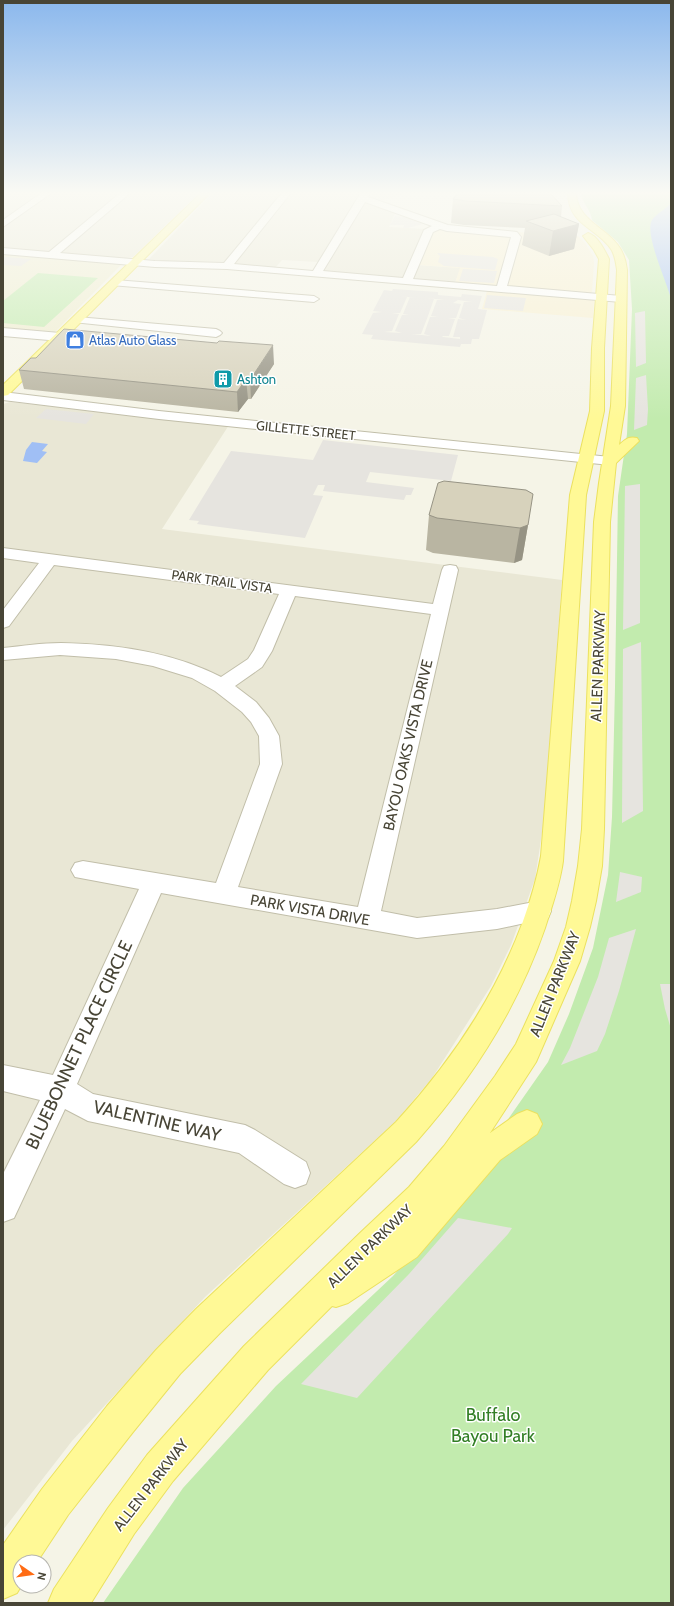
<svg xmlns="http://www.w3.org/2000/svg" width="674" height="1606" viewBox="0 0 674 1606" font-family="Cabin,sans-serif">
<rect width="100%" height="100%" fill="#f5f4e7"/>
<path fill="#e9e7d5" d="M3,194h195l-65,63 -6,1 -124,-9z
M212,194h70l-57,68 -65,-1 -11,-2z
M289,194h71l-42,68 -36,-2 -7,8 -41,-5z
M368,194h37l-26,7 -11,-4z
M365,202l31,9 -7,16 37,2 -23,49 -81,-6z
M418,265l43,3 -6,15 -42,-4 -1,-1z
M10,402l219,23 -67,104 400,51 -18,240 -9,59 -24,66 -20,41 -59,92 -37,44 -190,175 -133,144 -69,89v-1126z"/>
<path fill="#f8f0d1" d="M434,229l77,6 -13,50 -5,1 -38,-3 5,-15 -42,-3z
M519,232l59,4 7,7 8,13 1,6 -2,30 -4,2 -80,-8z
M487,291l107,8 -1,19 -111,-9z"/>
<path fill="#efedd0" d="M3,254l119,10 -68,69 -51,-3z"/>
<path fill="#c2ebae" d="M581,194h90v1409h-568l80,-115 93,-102 117,-110 91,-103 13,-38 51,-73 21,-48 24,-66 15,-73 4,-58 3,-130 3,-191 9,-62 5,-125 -3,-49 -11,-18 -26,-22c-1,-10 -9,-16 -11,-26z
M38,273l60,5 -54,49 -41,-4v-22z"/>
<path fill="#e6e4df" fill-rule="evenodd" d="M395,216l9,1 19,7 -15,4h-5l1,-3h-14z
M437,253l56,4 5,2 -3,11 -51,-4 -6,-4 2,-6z
M5,257l26,2 -10,7 -18,-1v-7z
M463,269l34,2 -3,12 -35,-2z
M393,289l45,3v3l23,2 1,-3 20,2 -4,13 9,1 -3,11 -8,-1 8,1 -5,18h-7l-1,5h-10l-1,3 -89,-8 2,-4 -11,-1 11,-21 9,-1 -9,-1 11,-21 8,1zM400,296l17,2 -7,-1 -7,17 6,1h-7l-7,16 7,2 -18,-1 8,-1 7,-17 -7,-1h8l7,-16zM427,298l18,2h-8l-6,16 7,1h-8l-6,17 7,2 -19,-2h9l7,-18 -8,-1 8,1 6,-17zM458,300l14,2h-8l-5,16 7,2 -8,-1 -5,18h7v2l-17,-2 -1,-1h7l6,-17 -7,-1h8l5,-14 -8,-1z
M487,295l39,3 -3,13 -39,-3z
M645,311l1,52 -10,4 -1,-54z
M646,375l2,34 -1,16 -13,5 2,-52z
M46,409l48,5 -8,10 -50,-6z
M323,440l135,15 -7,26 -81,-9 -4,10 48,6 -3,7h-5l-2,5 -81,-9 2,-6h-7l-5,10 10,1 -18,42 -108,-14 2,-3 -10,-1 42,-69 82,9z
M640,484v139l-17,7 2,-144z
M641,642l2,169 -21,12 1,-174z
M620,872l22,5 -1,15 -25,10z
M636,929l-17,62 -14,43 -8,17 -36,14 9,-17 28,-71 11,-39z
M660,984h11v45l-6,-20z
M458,1218l54,10 -4,6 -151,164 -56,-14 108,-110z"/>
<path fill="#a0bff5" d="M671,203v96c-4,-17 -27,-65 -19,-79 4,-6 14,-11 19,-17z
M32,442l16,2 -6,7 5,1 -10,11 -14,-2 3,-11z"/>
<g fill="none" stroke-linecap="round" stroke-linejoin="round">
<defs>
<path id="minor" d="M40,194h10l-47,33v-7z
M119,194h10l-69,59 95,8 69,2 57,-69h9l-56,70 79,7 47,-77h9l-1,3 80,28 69,7 4,5 -14,49 114,10 5,3 -5,3 -394,-33 -72,-2 -152,-13v-6l46,4zM365,202l67,24 -8,4 -21,48 -80,-7zM440,229l7,2 64,6 -14,49 -84,-7 20,-47z
M115,280l199,16 5,3 -5,3 -203,-17 -1,-2z
M77,317l139,12 4,2 2,2 -2,2 -4,2 -143,-15 -2,-2 2,-2z
M3,328l57,5 4,1 2,3 -2,3 -4,1 -57,-5z
M3,392l156,19 451,46 5,1 2,3 -2,3 -5,1 -451,-46 -156,-19z
M3,548l430,56 9,-34 2,-4 6,-1 6,1 2,4 -77,341 36,7 80,-9 42,-8 9,3 3,7 -3,7 -51,11 -80,9 -256,-45 -84,191 16,10 152,31 10,5 51,32 4,11 -4,11 -11,4 -11,-4 -45,-31 -151,-32 -23,-12 -51,109 -11,4v-48l37,-74 -37,-9v-26l50,10 86,-186 -64,-12 -4,-7 4,-7 8,-2 133,22 44,-119 -1,-28 -8,-14 -9,-10 -27,-21 -23,-13 -39,-12 -37,-7 -56,-4 -57,5v-12c19,-2 39,-5 58,-5 54,1 112,9 160,34l27,-18 6,-9 25,-56 -225,-29 -45,61 -6,2v-18l36,-47 -36,-5zM295,596l136,18 -73,293 -120,-20 44,-123 -3,-28 -10,-18 -13,-16 -21,-16 27,-19 10,-16z"/>
<path id="major" d="M200,194h9l-201,201 -5,1v-11z
M568,194h8c2,26 27,32 41,50 6,7 9,17 10,26l-2,136 -6,39c6,-5 9,-9 18,-7l2,3 -23,22 -6,59 -6,307 -2,37 -6,35 -6,26 -10,34 -44,101 -46,71 27,-19 10,-4 10,4 5,10 -5,10 -37,26 -83,97 -69,46 -12,4 -4,-1 -64,64 -95,111 -39,53 -43,69h-43l6,-14 54,-81 39,-53 97,-109 116,-113 49,-46 35,-41 51,-70 21,-32 38,-83 12,-34 6,-26 6,-35 4,-37 12,-307 5,-39 12,-77 6,-136c-1,-7 -2,-15 -6,-21 -14,-21 -42,-24 -43,-55z
M588,233c10,3 17,18 21,26l-5,89v63l-18,84 -23,366c-3,23 -11,45 -18,67 -28,81 -73,151 -129,214l-196,191 -40,41 -47,58 -65,83 -31,47h-17v24h1l-4,7 -14,6v-54l39,-56 65,-83 49,-56 40,-41 200,-187c54,-59 98,-123 126,-198 8,-22 15,-45 19,-68l29,-361 20,-84 2,-63 7,-89 -5,-9 -11,-14z"/>
</defs>
<use href="#minor" stroke="#c1bea9" stroke-width="2"/>
<use href="#major" stroke="#ebe15f" stroke-width="2"/>
<use href="#minor" fill="#fff" fill-rule="evenodd"/>
<use href="#major" fill="#fff996" fill-rule="evenodd"/>
</g>
<path fill="#b9b5a2" d="M453,199l109,7 -1,11 18,7 -5,25 -25,7 -27,-11 3,-17 -61,-3 -13,-2z
M274,364l-23,35h-3l-10,13 -214,-23 -5,-19z
M429,515l99,10 -6,35 -8,3 -81,-10 -7,-3z"/>
<path fill="#969384" d="M579,224l-5,25 -25,7 4,-25z
M273,345l1,19 -23,35 -1,-19z
M246,379l2,20 -10,13 -1,-20z
M528,525l-6,35 -8,3 6,-35z"/>
<path fill="#d7d2bc" stroke="#969384" d="M457,194h94l11,12 -96,-5 -13,-2z
M554,214l25,10 -26,7 -27,-10z
M64,329l153,14 2,-2 54,4 -23,35 -4,-1 -9,13 -218,-22 12,-12h5z
M444,481l82,9 7,4 -5,31 -8,3 -83,-10 -8,-3 9,-32z"/>
<linearGradient id="sky" x2="0" y2="1"><stop stop-color="#8bb8ed"/><stop offset="0.46" stop-color="#fafaf4"/><stop offset="1" stop-color="#fafaf4" stop-opacity="0"/></linearGradient>
<rect width="674" height="419" fill="url(#sky)"/>
<defs>
<symbol id="shop-square" viewBox="-11 -11 22 22"><rect x="-9" y="-9" width="18" height="18" rx="4" fill="#3f7fe0" stroke="#fff"/><path d="M-5-2.5h2.3a2.7 3.5 0 0 1 5.4 0H5L5.5 6h-11ZM-1.5-2.5h3a1.5 2.3 0 0 0-3 0Z" fill="#fff"/></symbol>
<symbol id="building-square" viewBox="-11 -11 22 22"><rect x="-9" y="-9" width="18" height="18" rx="4" fill="#0f9aa8" stroke="#fff"/><path d="M-4-6H4V6H1V3H-1V6H-4ZM-2.5-4.3h1.7v1.8h-1.7ZM.8-4.3h1.7v1.8H.8ZM-2.5-1h1.7V.8h-1.7ZM.8-1h1.7V.8H.8Z" fill="#fff"/></symbol>
</defs>
<g fill-rule="evenodd">
<use href="#shop-square" x="64" y="329" width="22" height="22"/>
<use href="#building-square" x="212" y="368" width="22" height="22"/>
</g>
<g text-anchor="middle" stroke-width="3" stroke-linejoin="round" paint-order="stroke">
<g font-size="13" fill="#366cbe" stroke="#fff" text-anchor="start">
<text x="89" y="345">Atlas Auto Glass</text>
</g>
<g font-size="13" fill="#0d838f" stroke="#fff" text-anchor="start">
<text x="237" y="384">Ashton</text>
</g>
<g font-size="13" fill="#484536" stroke="#fff">
<text transform="translate(306 430) rotate(6)" y="5">GILLETTE STREET</text>
<text transform="translate(222 581) rotate(8)" y="5">PARK TRAIL VISTA</text>
</g>
<g font-size="15" fill="#484536" stroke="#fff">
<text transform="translate(598 666) rotate(-88)" y="5">ALLEN PARKWAY</text>
<text transform="translate(408 745) rotate(-77)" y="5">BAYOU OAKS VISTA DRIVE</text>
<text transform="translate(310 910) rotate(10)" y="5">PARK VISTA DRIVE</text>
<text transform="translate(555 984) rotate(-68)" y="5">ALLEN PARKWAY</text>
<text transform="translate(370 1246) rotate(-44)" y="5">ALLEN PARKWAY</text>
<text transform="translate(151 1485) rotate(-52)" y="5">ALLEN PARKWAY</text>
</g>
<g font-size="18" fill="#484536" stroke="#fff">
<text transform="translate(79 1045) rotate(-65)" y="6">BLUEBONNET PLACE CIRCLE</text>
<text transform="translate(157 1121) rotate(13)" y="6">VALENTINE WAY</text>
</g>
<g font-size="18" fill="#327e25" stroke="#fff">
<text x="493" y="1421">Buffalo<tspan x="493" dy="21">Bayou Park</tspan></text>
</g>
</g>
<rect width="674" height="1606" fill="none" stroke="#484536" stroke-width="8"/>
<g transform="translate(32 1574) rotate(103)"><circle r="19" fill="#ffffff" stroke="#b6b5af"/>
<path d="M0-3L7 15L0 10L-7 15Z" fill="#ff6c14"/>
<text y="-6" font-size="11" font-weight="bold" text-anchor="middle" fill="#484536">N</text>
</g>
</svg>
